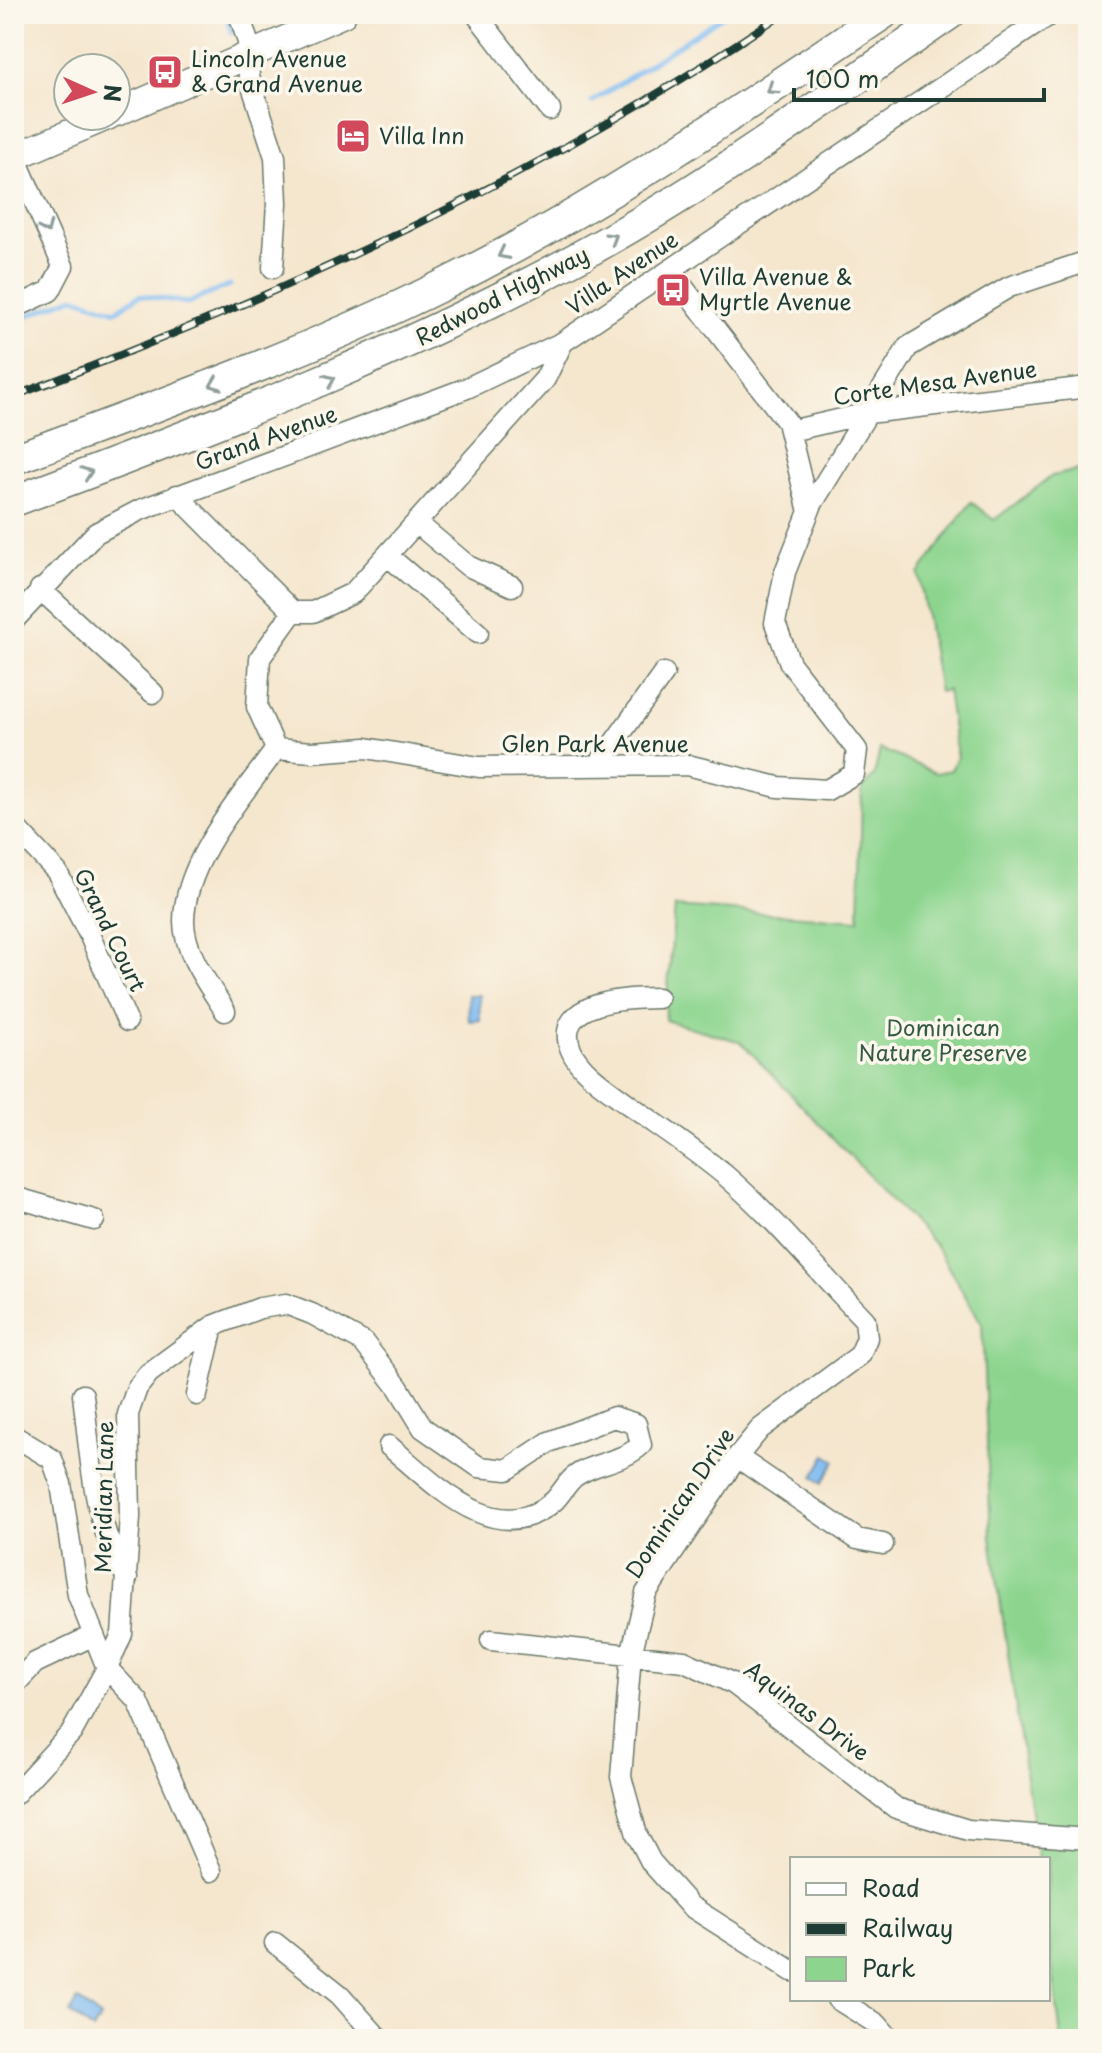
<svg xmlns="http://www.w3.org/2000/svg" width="1102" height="2053" viewBox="0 0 1102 2053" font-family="'Playpen Sans',sans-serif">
<rect width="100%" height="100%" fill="#fbf7ec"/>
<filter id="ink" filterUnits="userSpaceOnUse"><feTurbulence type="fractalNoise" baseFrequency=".0125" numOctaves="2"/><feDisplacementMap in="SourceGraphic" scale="16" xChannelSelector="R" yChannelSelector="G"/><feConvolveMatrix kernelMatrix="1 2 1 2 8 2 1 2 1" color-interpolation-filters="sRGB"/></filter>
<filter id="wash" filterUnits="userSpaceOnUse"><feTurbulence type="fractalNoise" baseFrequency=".006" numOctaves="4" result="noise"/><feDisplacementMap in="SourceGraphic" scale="32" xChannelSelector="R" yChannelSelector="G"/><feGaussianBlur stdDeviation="1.8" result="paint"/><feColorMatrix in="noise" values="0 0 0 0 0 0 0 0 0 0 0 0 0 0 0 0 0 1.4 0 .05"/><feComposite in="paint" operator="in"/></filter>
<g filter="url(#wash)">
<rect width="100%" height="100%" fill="#f5e6ce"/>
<path fill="#8dd58f" stroke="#568962" stroke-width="2" d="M1088,468v1571h-27l-13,-109v-71h-10l-47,-321 -9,-214 -47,-79 -194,-203 -76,-22 10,-113 184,13 3,-131 12,-13 6,-27 56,24 15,-3 6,-13 -10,-67 -8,2 -20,-118 52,-72 23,18 58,-44z"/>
<path fill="#80bbf2" stroke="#507c93" stroke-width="2" d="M468,995h11l1,25 -11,1z
M826,1455l10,6 -14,22 -9,-6z
M78,2000l23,18 -8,12 -23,-17z"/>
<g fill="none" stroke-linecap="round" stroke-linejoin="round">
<path stroke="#80bbf2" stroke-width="5" d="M226,14l5,18
M592,102l134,-88
M14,321l60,-24 42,14 24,-16 48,8 42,-18"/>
</g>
</g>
<g filter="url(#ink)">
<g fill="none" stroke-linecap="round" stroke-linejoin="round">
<defs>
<path id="minor" d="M239,14l9,28 1,35 26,80 2,46 -4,65
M476,14l74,96
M670,270l117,152 22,90
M14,308l36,-17 13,-25 -48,-109
M790,431l78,-18 220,-26
M177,495l116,117h20l40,-19 192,-214 18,-37
M418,524l50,42 44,20
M388,556l90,77
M40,589l113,104
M14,620l82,-87 44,-23 327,-122 96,-46 488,-328
M276,749l36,3 54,-4 113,19 208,-2 91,22 49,3 27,-16 3,-24 -67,-87 -15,-40 10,-51 27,-68 96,-157 101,-60 79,-26
M276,749l-19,-42 3,-49 33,-46
M598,765l66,-92
M14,826l43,46 32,62 38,87
M658,998c-28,0 -107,2 -87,52 9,22 39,40 57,54 33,24 67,46 98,72 50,43 93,97 139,144l2,18 -7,17 -100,74 -23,28 -91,136 -15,62 -10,122 16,58 14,27 39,44 102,65
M225,1011c-16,-26 -41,-58 -41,-90 0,-60 59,-126 92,-172
M14,1197l80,23
M83,1395c8,63 9,128 44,183
M197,1395l16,-69
M14,1436l38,23 9,25 17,111 29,73 -35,64 -58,63
M737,1457l120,82 26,5
M491,1640l193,21 50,23 162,124 72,22 120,9
M14,1685l21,-22 59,-28
M211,1871l-73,-170 -31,-33 15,-34 8,-117 -2,-103 9,-26 12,-15 64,-47 47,-18 26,-4 26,10 51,28 35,45 25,41 56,39 28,3 42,-28 65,-25 22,7 5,21c-19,18 -48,17 -67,32 -8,7 -13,17 -20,24 -59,51 -122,-20 -165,-55
M275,1943l65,52 39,44
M837,1999l40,25 13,15"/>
<path id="major" d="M116,113l227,-99
M14,157l95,-41"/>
<path id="highway" d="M14,459c146,-54 292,-106 431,-175 155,-77 295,-174 438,-270
M14,501c199,-74 390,-148 577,-251 125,-69 241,-155 359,-236"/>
</defs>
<use href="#minor" stroke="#6a786a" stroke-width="23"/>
<use href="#major" stroke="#6a786a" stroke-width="29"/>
<use href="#highway" stroke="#6a786a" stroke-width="33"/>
<use href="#minor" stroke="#fff" stroke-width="20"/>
<use href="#major" stroke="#fff" stroke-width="26"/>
<use href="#highway" stroke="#fff" stroke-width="30"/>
<defs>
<path id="rail" d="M14,396c270,-101 529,-220 768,-382"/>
</defs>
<use href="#rail" stroke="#1f3d34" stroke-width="8"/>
<use href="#rail" stroke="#fbf7ec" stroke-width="5" stroke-dasharray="15" stroke-linecap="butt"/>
</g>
<defs><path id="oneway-chevron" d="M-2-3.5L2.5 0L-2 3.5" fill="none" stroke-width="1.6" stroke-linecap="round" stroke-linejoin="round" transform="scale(2)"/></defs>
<g stroke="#8f9e9a">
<use href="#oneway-chevron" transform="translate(772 89) rotate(146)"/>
<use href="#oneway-chevron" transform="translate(46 228) rotate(66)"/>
<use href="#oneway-chevron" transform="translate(612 238) rotate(-31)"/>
<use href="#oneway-chevron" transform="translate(503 254) rotate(153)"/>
<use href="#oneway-chevron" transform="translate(330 380) rotate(-23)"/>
<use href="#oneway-chevron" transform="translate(215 384) rotate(159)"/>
<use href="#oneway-chevron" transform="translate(87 473) rotate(-20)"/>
</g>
</g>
<defs>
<symbol id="bus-square" viewBox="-11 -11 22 22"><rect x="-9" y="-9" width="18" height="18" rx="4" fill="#d1495b" stroke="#fbf7ec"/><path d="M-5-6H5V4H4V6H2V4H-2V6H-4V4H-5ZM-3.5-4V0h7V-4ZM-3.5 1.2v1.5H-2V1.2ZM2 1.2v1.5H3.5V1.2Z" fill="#fff"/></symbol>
<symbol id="hotel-square" viewBox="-11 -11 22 22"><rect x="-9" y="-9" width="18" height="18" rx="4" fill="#d1495b" stroke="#fbf7ec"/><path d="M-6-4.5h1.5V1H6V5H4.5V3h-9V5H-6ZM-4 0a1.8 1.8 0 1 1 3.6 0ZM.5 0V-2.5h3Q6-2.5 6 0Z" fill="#fff"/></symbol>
</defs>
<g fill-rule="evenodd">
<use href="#bus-square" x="145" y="52" width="40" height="40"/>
<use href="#hotel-square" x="333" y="116" width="40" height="40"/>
<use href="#bus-square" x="653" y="270" width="40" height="40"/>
</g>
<g text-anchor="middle" stroke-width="7" stroke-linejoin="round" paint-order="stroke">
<g font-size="22" fill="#1f3d34" stroke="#fbf7ec" text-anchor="start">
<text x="191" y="67">Lincoln Avenue<tspan x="191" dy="25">&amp; Grand Avenue</tspan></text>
<text x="379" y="144">Villa Inn</text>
<text x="699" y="285">Villa Avenue &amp;<tspan x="699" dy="25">Myrtle Avenue</tspan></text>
</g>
<g font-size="22" fill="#1f3d34" stroke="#fbf7ec">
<text transform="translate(622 273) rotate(-34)" y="8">Villa Avenue</text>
<text transform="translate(502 296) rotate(-27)" y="8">Redwood Highway</text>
<text transform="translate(935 383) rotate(-8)" y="8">Corte Mesa Avenue</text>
<text transform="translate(266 438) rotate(-20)" y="8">Grand Avenue</text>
<text x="595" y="752">Glen Park Avenue</text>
<text transform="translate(110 930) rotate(64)" y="8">Grand Court</text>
<text transform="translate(104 1497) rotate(-89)" y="8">Meridian Lane</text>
<text transform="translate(680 1503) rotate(-56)" y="8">Dominican Drive</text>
<text transform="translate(807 1711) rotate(37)" y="8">Aquinas Drive</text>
</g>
<g font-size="22" fill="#355b46" stroke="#fbf7ec">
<text x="943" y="1036">Dominican<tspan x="943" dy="25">Nature Preserve</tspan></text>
</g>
</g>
<rect width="1102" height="2053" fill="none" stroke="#fbf7ec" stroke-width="48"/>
<rect x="790" y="1857" width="260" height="144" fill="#fbf7ec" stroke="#a3ada2" stroke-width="2"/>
<rect x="806" y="1883" width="40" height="12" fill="#ffffff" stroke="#a3ada2" stroke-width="2"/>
<text x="862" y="1897" font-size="24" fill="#1f3d34">Road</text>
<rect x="806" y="1923" width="40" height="12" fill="#1f3d34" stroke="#a3ada2" stroke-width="2"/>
<text x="862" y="1937" font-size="24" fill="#1f3d34">Railway</text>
<rect x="806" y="1957" width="40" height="24" fill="#8dd58f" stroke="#a3ada2" stroke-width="2"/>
<text x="862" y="1977" font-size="24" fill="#1f3d34">Park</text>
<g transform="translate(92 92) rotate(93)"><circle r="38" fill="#fbf7ec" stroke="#a3ada2" stroke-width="2"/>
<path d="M0-6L14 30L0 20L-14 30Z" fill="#d1495b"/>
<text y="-12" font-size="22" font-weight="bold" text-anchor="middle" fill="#1f3d34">N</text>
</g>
<path d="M794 88v12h250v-12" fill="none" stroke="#1f3d34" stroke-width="4"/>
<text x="806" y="88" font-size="24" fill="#1f3d34" stroke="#fbf7ec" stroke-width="6" paint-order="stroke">100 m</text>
</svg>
